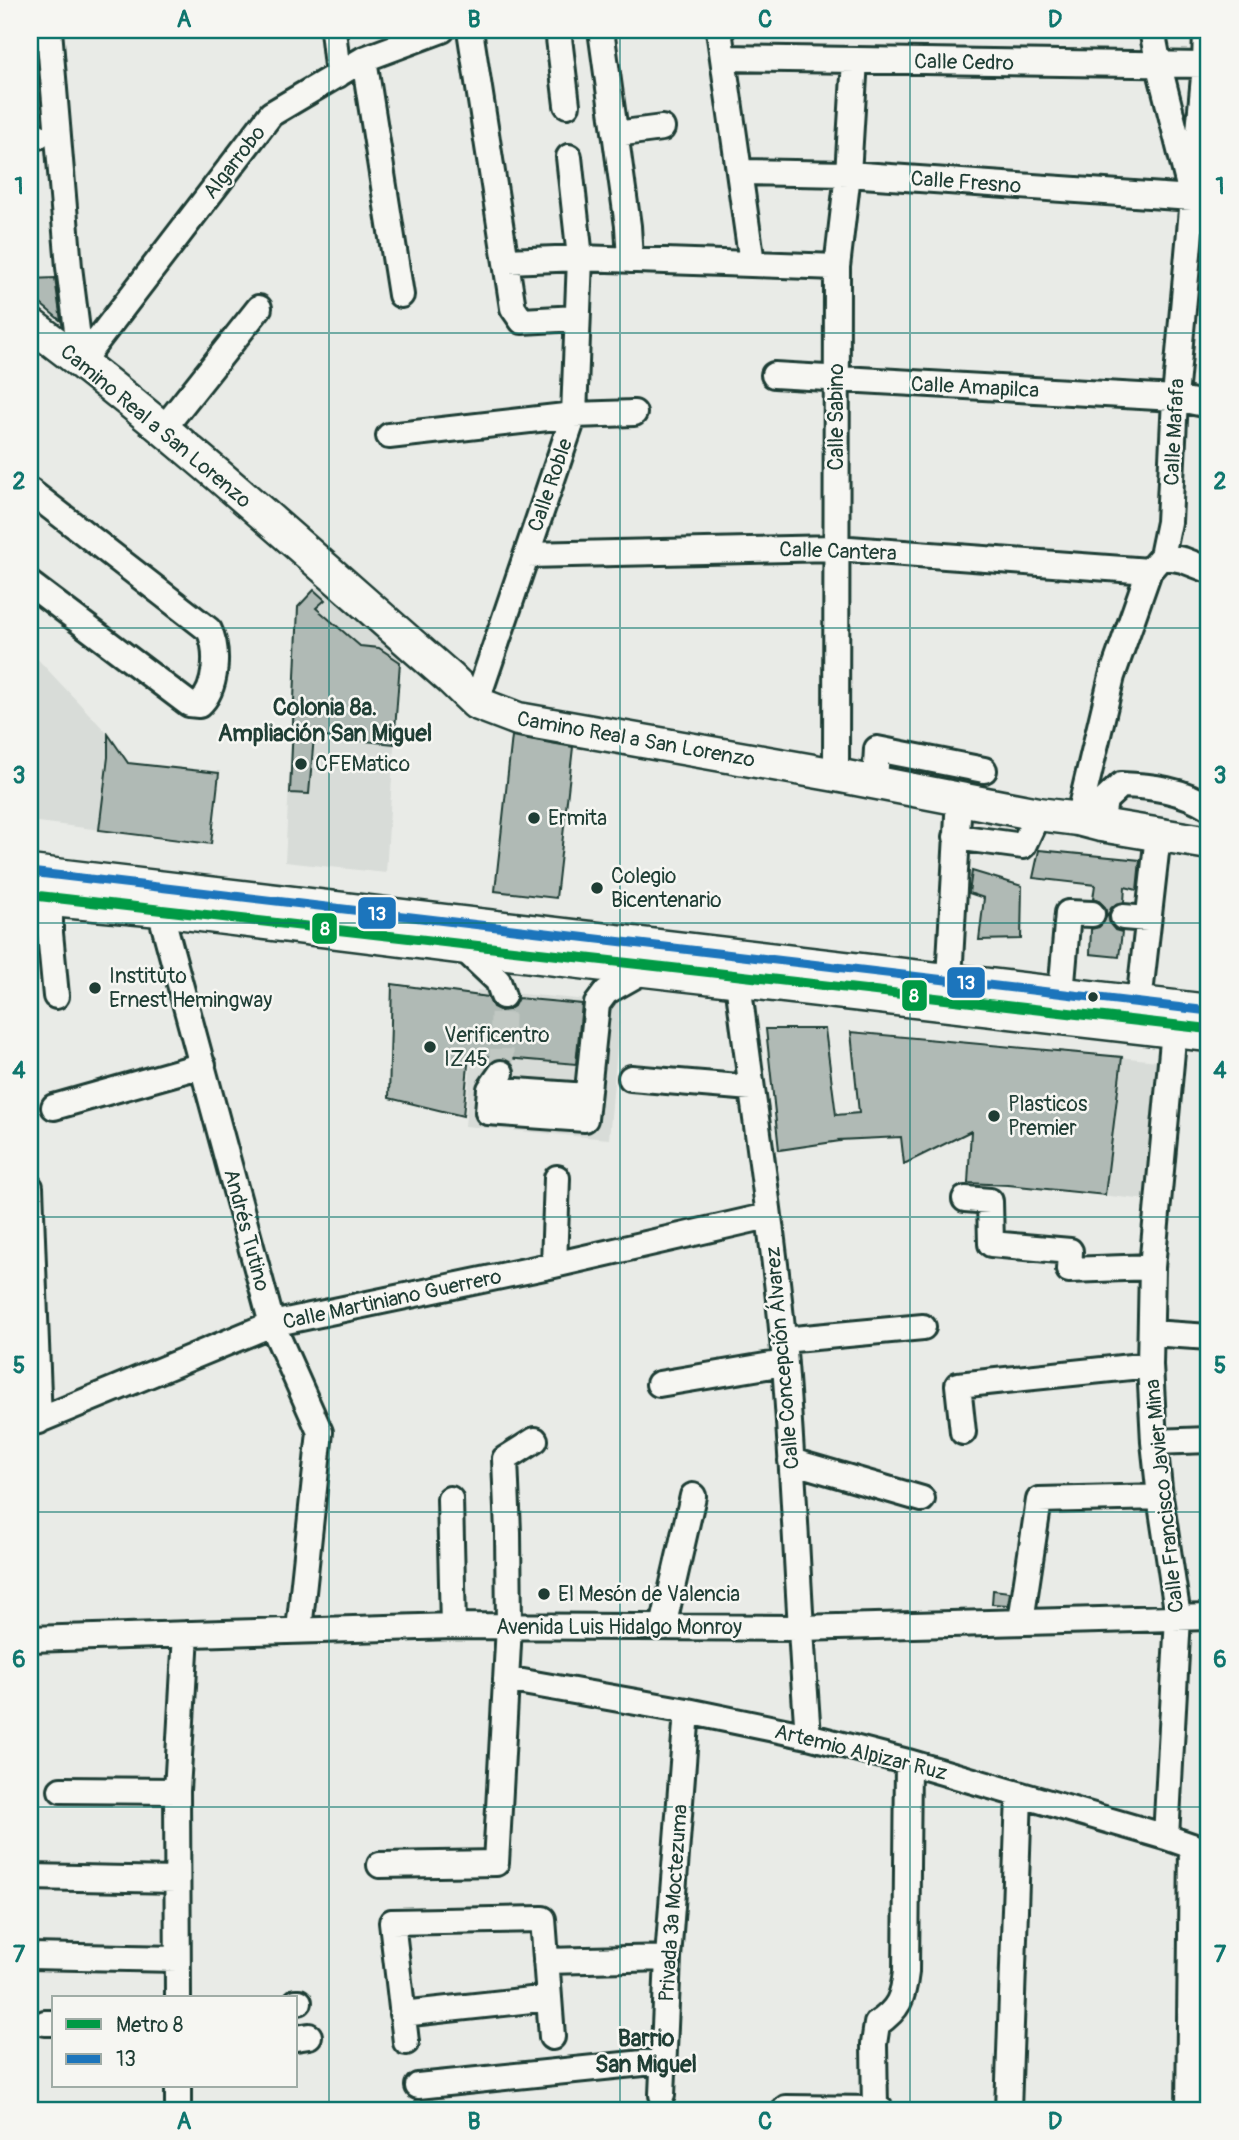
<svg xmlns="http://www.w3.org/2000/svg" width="1239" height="2140" viewBox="0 0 1239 2140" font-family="Pangolin,sans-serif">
<rect width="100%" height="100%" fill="#e9ebe7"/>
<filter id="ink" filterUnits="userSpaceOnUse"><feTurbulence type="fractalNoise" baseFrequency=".0143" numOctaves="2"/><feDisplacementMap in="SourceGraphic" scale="14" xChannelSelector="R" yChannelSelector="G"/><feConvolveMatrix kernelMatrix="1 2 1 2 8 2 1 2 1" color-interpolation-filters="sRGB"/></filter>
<g filter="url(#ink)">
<path fill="#d8dcd8" d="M317,587l83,65 -14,221 -101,-11 13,-255z
M30,651l78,83 20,29 91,10 -8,71 -181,-23z
M477,990l144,13 -12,136 -144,-13z
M1069,1052l89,9 -11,139 -93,-10z"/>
<path fill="#b0bab5" stroke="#1f3d34" stroke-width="2" d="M30,30h4l7,77 -11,1z
M55,278l6,43 -31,-26v-16z
M314,590l11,10 -9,8 44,38 19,2 21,14 -6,82 -80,-8 -5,58 -19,-1 8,-186z
M108,734l20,29 91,10 -8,71 -112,-14 9,-73z
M512,736l61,11 -17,151 -61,-7z
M1039,850l101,10 -3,30 -12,-3 -1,15 -8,2 -5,4 -3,7 2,9 5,6 7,2 -3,25 -29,-3 1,-25 8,-2 5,-5 3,-7 -2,-8 -6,-6 -6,-2 2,-14 -62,-7z
M972,871l50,15 -1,53 -42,1 5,-42 -15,-5z
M392,984l96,13 5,10 8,4 7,-1 6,-4 4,-8 64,6 -6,60 -107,-9 -6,61 -74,-18z
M766,1029h59l11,86 23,-2 -8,-81 271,25 -17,138 -97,-10 -40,-2 3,-52 -67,33 -3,-27 -62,3 1,1 -61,9z
M993,1590l17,2 -2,13 -16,-1z"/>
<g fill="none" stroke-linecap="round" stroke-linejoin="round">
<path stroke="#c1c8c3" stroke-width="24" stroke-dasharray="24 12" stroke-linecap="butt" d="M501,1073l2,-77"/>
<defs>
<path id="minor" d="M49,30l20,237 12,95
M333,30l5,45
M470,30l43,278 9,13 55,-3
M558,30l9,75
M601,30l27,196 2,34
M719,30l33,233
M723,58l482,7
M364,59l37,236
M616,134l46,-6
M30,137l8,-1
M740,172l108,2 344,24 -33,-132 -7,-36
M507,261l73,-3 257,9
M81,362l190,-248 93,-55 78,-29
M774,375l401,23 34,7
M163,429l96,-121
M389,436l185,-21 60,-2
M30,491l179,139c10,20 8,59 -10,75l-10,-1 -159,-120
M527,555l309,-7 313,23
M1162,556l21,4 26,10
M476,703l98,-288 6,-157 -11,-101
M836,775l1,-508 11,-93 7,-114
M875,782l2,-33 107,21
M1078,819l34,-143 37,-105 13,-15 7,-34 6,-124 30,-333 1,-35
M1101,825l4,-25 16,-15c30,1 62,5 88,22
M956,837l67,9 15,-32
M50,900v33l6,63
M160,910l112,414 48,108 -21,198
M1123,917l25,2
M463,948l35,33 5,15
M949,979l10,-181
M738,981c14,119 34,238 45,358 11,132 15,265 25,397
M1061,994l7,-81 24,1
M1139,1003l19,-168
M501,1073l-11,16 -2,23 97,7 12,-115 9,-12 39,-22
M631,1078l120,10
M490,1089l97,7
M54,1107l149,-42
M30,1187l9,234
M965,1199l25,2 1,43 79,7 -1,19 83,-3
M554,1265l3,-87
M1151,1333l58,4
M783,1340l140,-13
M659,1384l125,-21
M30,1424l242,-100 282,-59 214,-49
M963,1432l-5,-47 192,-20
M1154,1442l55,-2
M791,1461l131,38
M450,1499l3,127
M1021,1621l18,-121 121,-3
M663,1627l30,-131
M30,1639l423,-13 347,2 409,-11
M506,1679l181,32 121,25 100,26 258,75 43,15
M61,1790l116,1
M1166,1837l12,-220 -18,-120 -6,-55 -4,-77 2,-98 22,-237
M380,1865l116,-2 13,-237 -1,-93 -3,-74 30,-19
M30,1877l146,3
M30,1956l147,3
M546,1961l122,-3
M178,1998l-1,-207 9,-157
M296,2002h3
M402,2014l147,-16
M45,2023h9
M296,2038l13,-2
M406,2042l-14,-120 151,-3 9,118
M418,2086l245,-25
M662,2095l6,-137 19,-247
M786,2108l89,1 6,1
M875,2109l-1,-65 3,-20c22,-15 26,-26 29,-52l2,-210
M178,2110v-24
M1008,2110l11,-315
M1189,2110l3,-264"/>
<path id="major" d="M30,324c147,109 282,234 420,354l26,25 42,16 318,56 202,39 40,5 23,6 108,18
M30,872l1179,139
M30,898l130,12 485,60 564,65"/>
</defs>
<use href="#minor" stroke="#1f3d34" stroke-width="30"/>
<use href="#major" stroke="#1f3d34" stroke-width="37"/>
<use href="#minor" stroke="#f6f6f2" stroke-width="24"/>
<use href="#major" stroke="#f6f6f2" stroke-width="32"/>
<defs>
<path id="bus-1" d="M30,872l1179,139"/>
</defs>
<use href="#bus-1" stroke="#f6f6f2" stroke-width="14"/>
<use href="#bus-1" stroke="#1c75bc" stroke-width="9"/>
<defs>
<path id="metro-1" d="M30,895l1179,134"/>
</defs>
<use href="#metro-1" stroke="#f6f6f2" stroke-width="16"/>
<use href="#metro-1" stroke="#009a44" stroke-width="10"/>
</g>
</g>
<path fill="none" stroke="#0f766e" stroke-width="2" stroke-opacity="0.55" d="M329,30v2080M620,30v2080M910,30v2080M30,333h1179M30,628h1179M30,923h1179M30,1217h1179M30,1512h1179M30,1807h1179"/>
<g fill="#1f3d34" stroke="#f6f6f2" stroke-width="2.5">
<circle cx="301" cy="764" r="7"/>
<circle cx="534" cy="818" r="7"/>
<circle cx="597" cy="888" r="7"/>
<circle cx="95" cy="988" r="7"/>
<circle cx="1093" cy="997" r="6"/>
<circle cx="430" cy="1047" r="7"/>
<circle cx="994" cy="1116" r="7"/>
<circle cx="544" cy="1594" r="7"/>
</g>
<g text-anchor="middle" stroke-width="5" stroke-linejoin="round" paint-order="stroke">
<g font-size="21" fill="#1f3d34" stroke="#f6f6f2">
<text transform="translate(964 62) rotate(1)" y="7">Calle Cedro</text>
<text transform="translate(234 162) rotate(-52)" y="7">Algarrobo</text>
<text transform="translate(966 182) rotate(4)" y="7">Calle Fresno</text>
<text transform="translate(975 387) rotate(3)" y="7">Calle Amapilca</text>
<text transform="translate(836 417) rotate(-90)" y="7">Calle Sabino</text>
<text transform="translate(156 426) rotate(40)" y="7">Camino Real a San Lorenzo</text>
<text transform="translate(1174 432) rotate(-87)" y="7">Calle Mafafa</text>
<text transform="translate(550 485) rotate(-71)" y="7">Calle Roble</text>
<text transform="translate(838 551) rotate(2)" y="7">Calle Cantera</text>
<text transform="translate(636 739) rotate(10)" y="7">Camino Real a San Lorenzo</text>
<text transform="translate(247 1230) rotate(75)" y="7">Andrés Tutino</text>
<text transform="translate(392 1299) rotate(-12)" y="7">Calle Martiniano Guerrero</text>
<text transform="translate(782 1358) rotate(-95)" y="7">Calle Concepción Álvarez</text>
<text transform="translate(1164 1496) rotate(-96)" y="7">Calle Francisco Javier Mina</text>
<text x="619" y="1634">Avenida Luis Hidalgo Monroy</text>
<text transform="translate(861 1752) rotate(14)" y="7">Artemio Alpizar Ruz</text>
<text transform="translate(673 1903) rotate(-86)" y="7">Privada 3ª Moctezuma</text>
</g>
<g font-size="21" fill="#1f3d34" stroke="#f6f6f2" text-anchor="start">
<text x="315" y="771">CFEMatico</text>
<text x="548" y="825">Ermita</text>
<text x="611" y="883">Colegio<tspan x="611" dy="24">Bicentenario</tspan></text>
<text x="109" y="983">Instituto<tspan x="109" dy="24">Ernest Hemingway</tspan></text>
<text x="444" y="1042">Verificentro<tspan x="444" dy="24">IZ45</tspan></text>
<text x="1008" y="1111">Plasticos<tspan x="1008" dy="24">Premier</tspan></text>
<text x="558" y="1601">El Mesón de Valencia</text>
</g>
<g font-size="23" font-weight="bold" fill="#1f3d34" stroke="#f6f6f2">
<text x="325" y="715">Colonia 8a.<tspan x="325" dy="26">Ampliación San Miguel</tspan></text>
<text x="646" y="2046">Barrio<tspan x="646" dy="26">San Miguel</tspan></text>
</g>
</g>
<g stroke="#f6f6f2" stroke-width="2.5">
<rect x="357" y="896" width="40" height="34" rx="7" fill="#1c75bc"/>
<rect x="311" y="912" width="27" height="33" rx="7" fill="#009a44"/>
<rect x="946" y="966" width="40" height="33" rx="7" fill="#1c75bc"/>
<rect x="901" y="979" width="27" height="33" rx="7" fill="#009a44"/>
</g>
<g font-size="19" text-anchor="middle" font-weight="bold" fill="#fff">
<text x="377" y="920">13</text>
<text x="325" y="935">8</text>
<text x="966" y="989">13</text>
<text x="914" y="1002">8</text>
</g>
<rect width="1239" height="2140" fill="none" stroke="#f6f6f2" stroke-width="77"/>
<rect x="52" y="1996" width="245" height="91" fill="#f6f6f2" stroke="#a0aca6" stroke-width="2"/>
<rect x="66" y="2019" width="35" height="10" fill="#009a44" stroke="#a0aca6" stroke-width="2"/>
<text x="116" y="2032" font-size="21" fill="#1f3d34">Metro 8</text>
<rect x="66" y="2054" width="35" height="10" fill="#1c75bc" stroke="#a0aca6" stroke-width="2"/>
<text x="116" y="2066" font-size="21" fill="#1f3d34">13</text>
<rect x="38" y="38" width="1162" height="2064" fill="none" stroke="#0f766e" stroke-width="2.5"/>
<g font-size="23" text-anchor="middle" font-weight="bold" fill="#0f766e">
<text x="184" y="27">A</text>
<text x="474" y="27">B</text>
<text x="765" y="27">C</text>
<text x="1055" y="27">D</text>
<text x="19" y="194">1</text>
<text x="1220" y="194">1</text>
<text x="19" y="489">2</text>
<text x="1220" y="489">2</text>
<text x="19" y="783">3</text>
<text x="1220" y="783">3</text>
<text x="19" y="1078">4</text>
<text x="1220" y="1078">4</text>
<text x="19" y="1373">5</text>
<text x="1220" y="1373">5</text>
<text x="19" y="1667">6</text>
<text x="1220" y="1667">6</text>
<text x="19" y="1962">7</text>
<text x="1220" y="1962">7</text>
<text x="184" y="2129">A</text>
<text x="474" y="2129">B</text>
<text x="765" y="2129">C</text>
<text x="1055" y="2129">D</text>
</g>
</svg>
